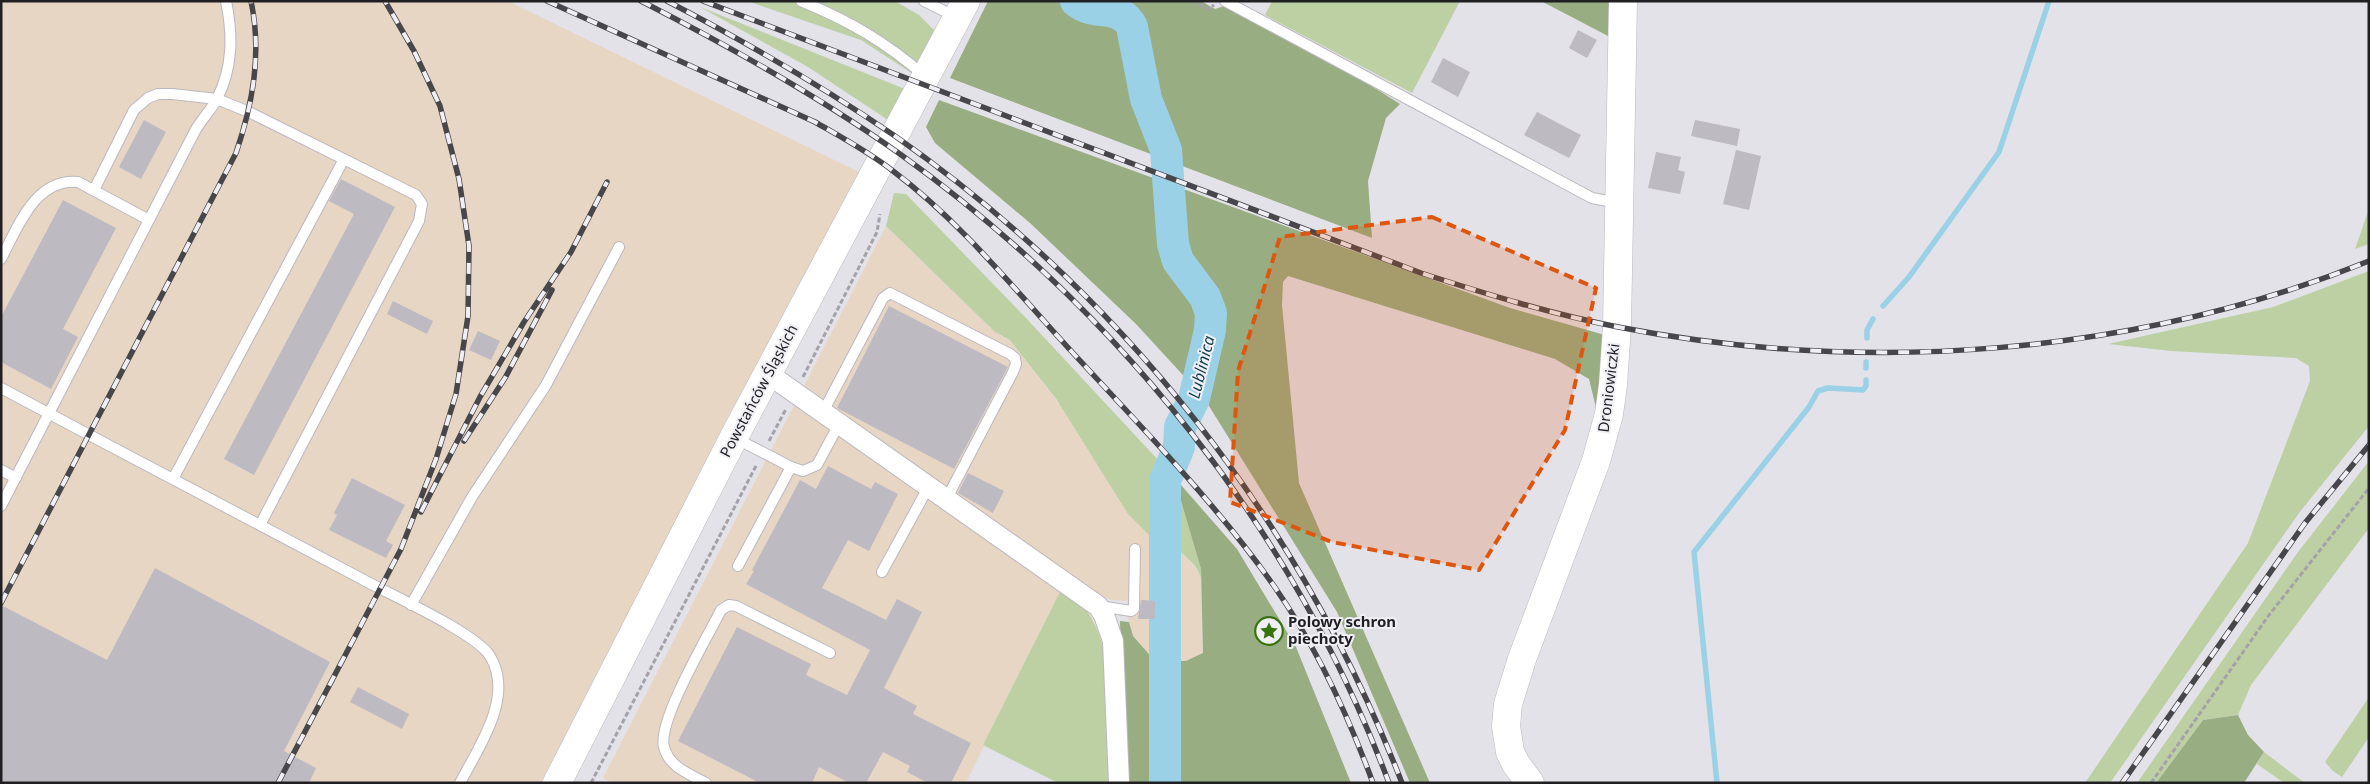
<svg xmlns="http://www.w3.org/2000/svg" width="2370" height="784" viewBox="0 0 2370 784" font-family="'Noto Sans',sans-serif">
<rect width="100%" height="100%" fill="#e4e2e9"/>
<path fill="#e8d6c5" d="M1,1h507l351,171 -318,611h-540z
M886,226l109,106 15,8 158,205 20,13 13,18 2,77 -17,8h-31l-22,-25 -6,-20v-15l-15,-1 -15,-5 -28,-20 -103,208h-353l-10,-5z"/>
<path fill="#bcd0a4" d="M747,1h148l24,14 16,16 -22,43 -52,-34z
M1272,1h188l-48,92 -147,-78z
M700,7l205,82 -17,31 -80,-53z
M894,193l12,1 120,124 148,159 27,92v12l75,97 -90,-17 17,-8c0,-14 1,-69 -3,-78 -6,-15 -25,-30 -41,-30l-31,-31 -71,-114 -47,-60 -15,-8 -109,-106z
M2369,209v35l-14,5z
M2369,271v155l-70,87 -189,270h-25l163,-240 62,-162 -1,-15 -13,-8 -125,-7 -63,-7 165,-37z
M2369,461v67l-118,157 -13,30 -35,5 -47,63h-19l161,-231z
M1062,588c8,7 19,14 25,23 29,40 24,123 27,172h-56l-75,-38z
M2369,697v40l-27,40 -9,-6 -8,-9z
M2264,752l41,31h-21l-27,-19z"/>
<path fill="#99ad82" d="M988,1h213l14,8 9,-3 138,74 38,24 -14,14 -18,63 4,57 -422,-160z
M1541,1h69l-2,35z
M939,100l571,208 95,27 -7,81 -9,-37 -34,-20 -267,-83 -5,6 -1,23 17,178 131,300h-20l-73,-171 -133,-214 -68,-74 -106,-101 -95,-80 -9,-16z
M1174,477l63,72 59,98 55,136h-227l-4,-162 9,1 4,14 22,25h31l17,-8 -2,-84z
M2238,715l10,20 16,17 -20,31h-88l47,-63z"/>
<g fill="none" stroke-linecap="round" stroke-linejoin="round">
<path stroke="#9ad1e6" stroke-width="5.5" d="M1883,306l26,-29 90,-125 50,-151
M1867,338v-8l6,-11
M1866,362v6
M1717,783l-23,-231 115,-145 9,-16 10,-3 35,2 3,-4v-6"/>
<path stroke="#9ad1e6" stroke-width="32" d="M1076,1c18,16 44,1 56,26l14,72 20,51 7,94 5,17 27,36 6,16 -1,17 -16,69 -14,28 -1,20 -14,34v302"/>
</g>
<path fill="#bdbac1" d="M1578,30l19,10 -10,18 -18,-10z
M1443,58l27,14 -12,25 -27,-15z
M1537,112l44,23 -12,23 -45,-23z
M144,120l22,12 -25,47 -22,-12z
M1695,120l45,9 -3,17 -46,-10z
M1736,150l25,6 -12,54 -26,-6z
M1656,152l25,5 -3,13 7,2 -5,22 -32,-6z
M341,179l54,28 -141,268 -30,-16 130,-245 -25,-13z
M63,200l53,28 -53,101 15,8 -27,52 -50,-27v-45z
M393,301l40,20 -6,13 -40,-20z
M889,306l119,61 -54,102 -117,-61z
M478,331l22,10 -9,19 -22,-10z
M828,466l43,23 4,-7 23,12 -29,57 -21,-11 -26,48 64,32 11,-21 25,13 -38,76 33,18 -4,8 58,29 -20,40h-23l-21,-11 3,-6 -27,-14 -17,31h-17l-30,-16 -7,16h-52l-82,-42 59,-114 74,37 -5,11 41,20 23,-45 -124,-66 8,-13 -2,-1 48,-90 16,9z
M968,473l36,18 -11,22 -35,-20z
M352,478l53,27 -19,36 7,4 -7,13 -57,-28 8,-15 -3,-2z
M155,568l175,94 -46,89 32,17 -7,15h-308v-178l106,55z
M1141,600l14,1v18h-17z
M358,687l51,27 -7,15 -52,-27z"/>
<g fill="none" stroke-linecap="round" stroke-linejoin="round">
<defs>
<path id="lane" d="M801,1c49,20 84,41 124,75
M924,1l32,16
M1225,1l367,197 26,5
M94,190l40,-80 14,-12 10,-4h14l45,5 32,13 167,83 6,9 -3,17 -159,304
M1,259c17,-32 34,-81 77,-77l71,38
M1,388c120,64 240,127 361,191 27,15 114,54 128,77 25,41 -12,92 -30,127
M823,412l60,-114 7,-5 120,61 5,4 1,6 -3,8 -66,126
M735,438l56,29 -53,99
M791,467l12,4 14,-6 22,-41
M1,470l15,8
M173,479l171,-320
M1,506l194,-375c6,-11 16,-21 22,-32 16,-32 16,-64 9,-98
M882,572l47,-86
M411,605l61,-108 74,-112 73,-138
M1099,606l32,5 3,-2 1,-60
M706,783c-17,-9 -37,-16 -42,-36 -7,-25 44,-111 57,-137l8,-5 7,1 94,47"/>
<path id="street" d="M767,373l331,233 6,9 9,26 6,142"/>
<path id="secondary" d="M557,783l177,-346 232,-436
M1530,783l-14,-19 -6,-12 -4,-26 2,-22 14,-45 74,-198 13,-47 4,-29 4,-59 6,-325"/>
</defs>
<use href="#lane" stroke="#bab8bf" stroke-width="12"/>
<use href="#street" stroke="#bab8bf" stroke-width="22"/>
<use href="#secondary" stroke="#bab8bf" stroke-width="29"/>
<path stroke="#a4a2a8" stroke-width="3" stroke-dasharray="5 2.5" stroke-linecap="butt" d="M1192,1l16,8 6,-4
M803,377l74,-145 3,-18
M769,441l17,-32
M591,783l166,-319
M2151,783l118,-168 100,-127"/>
<use href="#lane" stroke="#fff" stroke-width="10"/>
<use href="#street" stroke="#fff" stroke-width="20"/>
<use href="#secondary" stroke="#fff" stroke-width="28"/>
<defs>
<path id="rail" d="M547,1l268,121c26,15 54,30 78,49 68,51 122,119 180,182 69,75 142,149 201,233 42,60 74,129 99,197
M641,1c90,46 177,95 259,153 219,157 394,376 489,629
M667,1c79,41 155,85 228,135 230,161 405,385 507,647
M703,1l718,272c65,21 130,41 197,54 248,48 516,29 751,-66
M464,441l41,-63 47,-88
M421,512l59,-115 44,-75 47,-70 36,-70
M1,603l235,-450c17,-50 26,-100 15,-152
M278,783l123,-234 35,-90 20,-65 12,-78 1,-70 -10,-67 -19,-73 -26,-55 -29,-50
M2122,783l183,-260 64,-78"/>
</defs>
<use href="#rail" stroke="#47464a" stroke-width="5.5"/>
<use href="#rail" stroke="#f1eff6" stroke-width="4" stroke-dasharray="11" stroke-linecap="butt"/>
</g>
<path fill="#de560d" fill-opacity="0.2" stroke="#de560d" stroke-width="4" stroke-dasharray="10 6" stroke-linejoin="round" d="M1432,217l164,71 -31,142 -86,140 -147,-28 -102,-40 8,-131 42,-134z"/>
<defs>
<symbol id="sight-ring" viewBox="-11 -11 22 22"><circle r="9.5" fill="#f1eff6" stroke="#37740c" stroke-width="1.5"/><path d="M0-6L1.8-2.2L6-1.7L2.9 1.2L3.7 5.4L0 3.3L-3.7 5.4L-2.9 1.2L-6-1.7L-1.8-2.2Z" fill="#37740c"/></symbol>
</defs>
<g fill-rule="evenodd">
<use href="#sight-ring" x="1253" y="615" width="32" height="32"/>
</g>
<g text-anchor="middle" stroke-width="4" stroke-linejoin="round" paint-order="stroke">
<g font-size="15" fill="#201f22" stroke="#f1eff6">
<text transform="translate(1609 388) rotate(-83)" y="5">Droniowiczki</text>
<text transform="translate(759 391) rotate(-62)" y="5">Powstańców Śląskich</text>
</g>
<g font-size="15" font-weight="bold" fill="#201f22" stroke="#f1eff6" text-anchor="start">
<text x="1288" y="627">Polowy schron<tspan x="1288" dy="17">piechoty</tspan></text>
</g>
<g font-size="16" font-style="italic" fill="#0c3d4c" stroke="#f1eff6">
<text transform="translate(1201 367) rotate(-76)" y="6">Lublinica</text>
</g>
</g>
<rect width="2370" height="784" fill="none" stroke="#201f22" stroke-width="5"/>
</svg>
